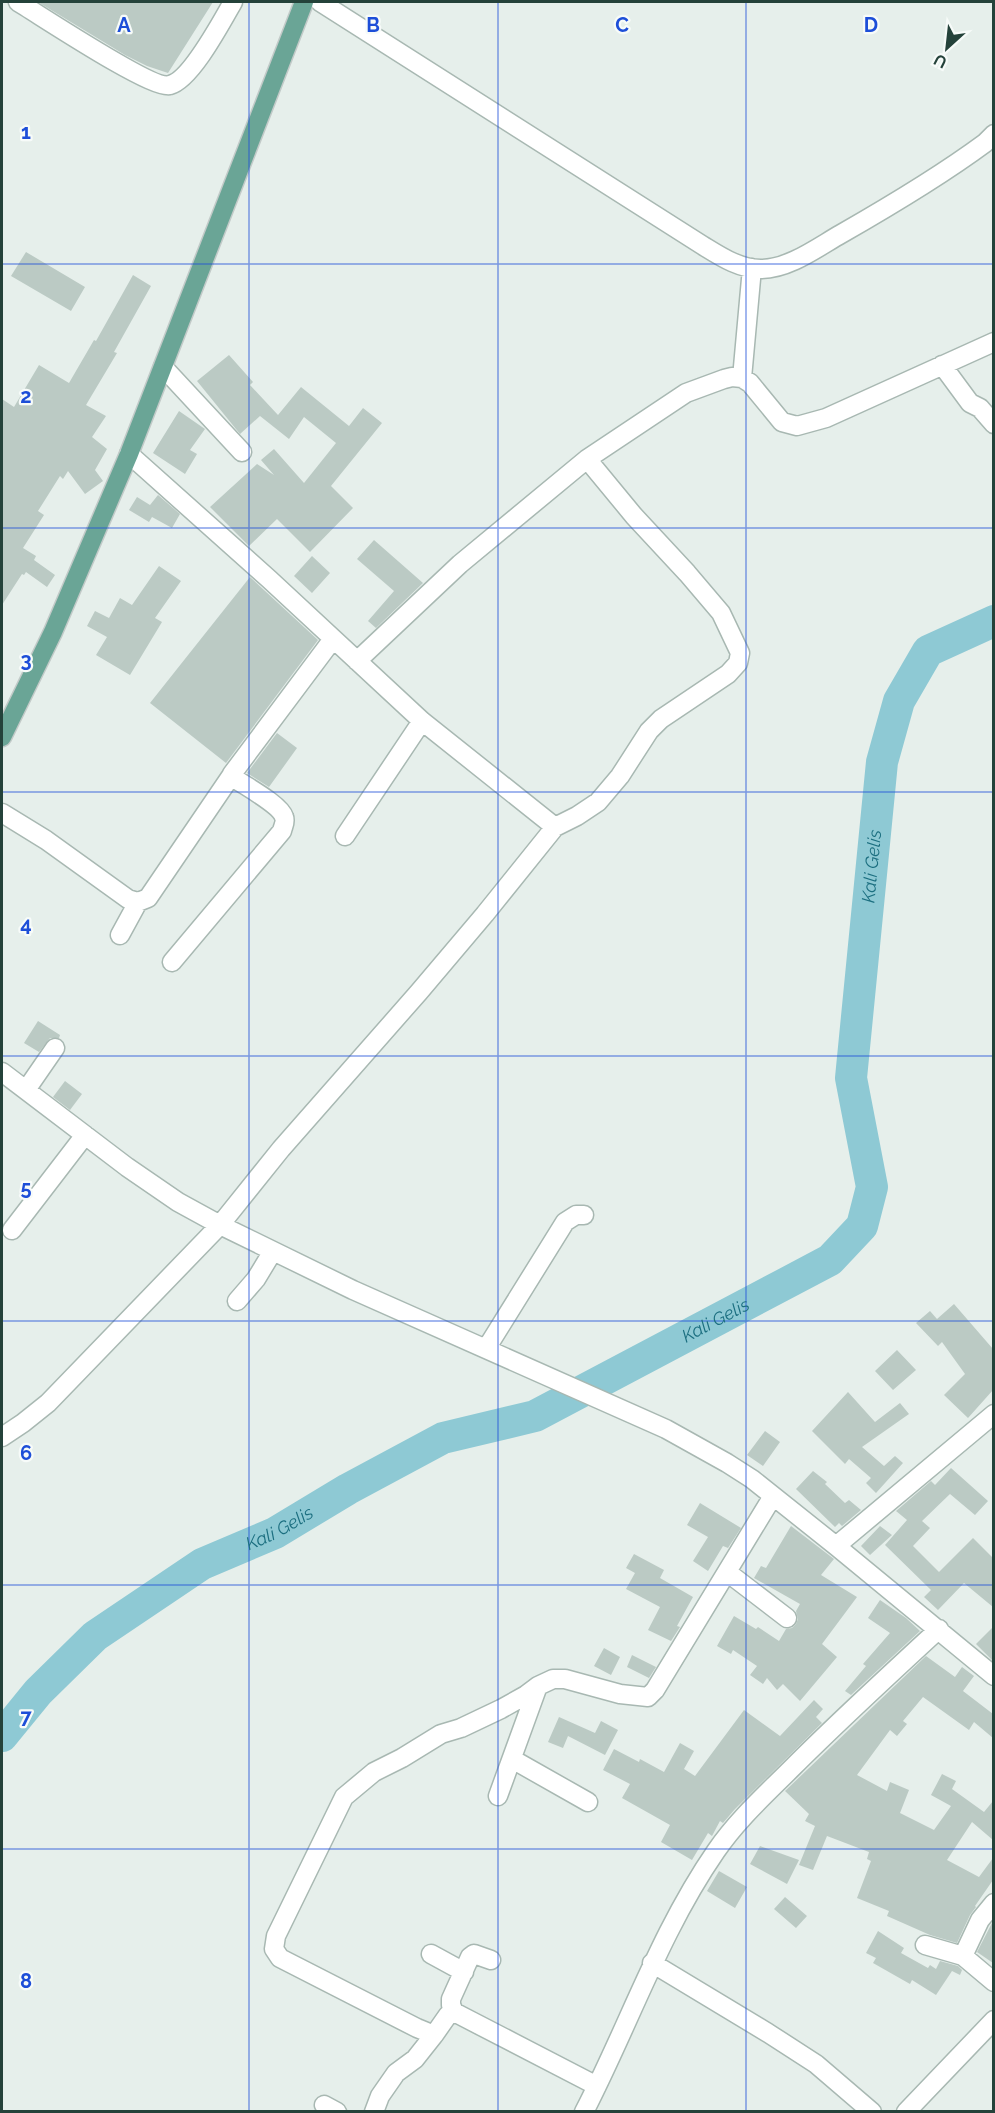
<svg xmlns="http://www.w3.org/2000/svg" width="995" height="2113" viewBox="0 0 995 2113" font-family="Raleway,sans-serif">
<rect width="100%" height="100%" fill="#e6efeb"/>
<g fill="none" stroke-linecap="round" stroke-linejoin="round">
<path stroke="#8ec9d4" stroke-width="32" id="s1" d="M2,1736l36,-44 57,-56 107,-72 73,-31 73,-44 95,-51 92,-22 295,-156 32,-34 10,-39 -21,-109 31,-316 17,-61 29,-50 66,-30"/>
</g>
<path fill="#bbcac4" d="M38,2h175l-45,71 -21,-7 -22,-11z
M26,252l59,35 -14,24 -60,-35z
M133,275l18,11 -37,66 3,1 -31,52 20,11 -14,21 15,12 -12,21 8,11 -18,13 -17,-23 -5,8 -3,-3 -22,35 6,4 -21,33 13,8 -2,4 21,15 -8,12 -21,-15 -2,3 -2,-1 -20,31v-206l12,8 25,-42 30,18 25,-43 2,1z
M229,355l24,27 -3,3 28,30 23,-28 48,39 14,-18 19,15 -51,63 22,22 -43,44 -33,-33 -28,27 -39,-39 47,-43 17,11 -13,-15 13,-11 30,34 32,-40 -32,-26 -15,22 -29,-23 -20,18 -43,-53z
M179,411l26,18 -15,21 7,4 -12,20 -32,-21z
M158,495l22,19 -8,14 -20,-11 -3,5 -20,-12 8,-13 13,8z
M374,540l49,43 -47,45 -8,-7 26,-30 -37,-32z
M312,556l18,17 -18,20 -18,-17z
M159,566l22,15 -26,37 7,4 -32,53 -34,-20 11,-18 -20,-11 8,-15 14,7 11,-20 12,7z
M250,577l68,63 -92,123 -76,-60z
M277,733l20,15 -28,39 -22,-14z
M38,1021l22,14 -1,3h-9l-11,14 -15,-9z
M65,1081l17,13 -12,16 -17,-13z
M954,1304l39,45v41l-25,28 -24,-23 21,-21 -23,-32 -4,4 -22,-23 14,-12 7,8z
M897,1350l19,20 -23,20 -18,-19z
M848,1392l27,30 25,-19 9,11 -47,33 22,19 11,-10 8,7 -27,30 -10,-10 5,-5 -22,-19 -4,5 -33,-33z
M765,1431l15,11 -17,24 -16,-11z
M951,1468l37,33 -13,14 -25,-21 -28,27 8,7 -17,18 26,26 34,-34 20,20v49l-29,-24 -26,27 -14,-13 7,-7 -46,-45 22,-25 -11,-9 35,-30 4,4z
M813,1471l14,11 -2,2 20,19 4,-3 12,10 -19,16 -3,-3 -4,4 -39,-38z
M700,1503l41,25 -13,20 -5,-2 -15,25 -15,-10 15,-24 -21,-12z
M791,1526l43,33 -13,16 36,22 -35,47 15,13 -37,44 -17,-17 -6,6 -10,-12 -4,6 -13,-9 7,-9 -24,-16 -2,4 -14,-8 17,-30 22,13 2,-2 21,14 7,-12 6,-1 4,-4 2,-5 -2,-8 4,-7 -46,-26 7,-12 5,2z
M880,1526l12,9 -22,20 -9,-9z
M634,1554l30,16 -4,8 33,19 -16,29 3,1 -9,14 -23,-11 12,-23 -34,-18 9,-16 -9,-5z
M880,1600l26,18 14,13 -69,64 -6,-4 21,-25 -3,-2 27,-31 -22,-15z
M993,1627v34l-17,-17z
M604,1648l16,9 -9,18 -17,-9z
M632,1655l24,12 -7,11 -22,-11z
M926,1656l29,21 7,-10 12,9 -11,15 30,23v24l-19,-16 -5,8 -46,-33 -20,24 4,3 -10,12 -7,-6 -33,45 30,16 3,-9 19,8 -9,23 34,17 17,-24 -20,-11 11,-21 14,7 -4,8 32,23 9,-11v39l-21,-18 -25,38 32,17 14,-19v22l-18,26 1,1 -6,8 -13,28 -27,-8 -43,-19 2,-5 -32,-13 14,-37 -4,-2 2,-7 -42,-16 -14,34 -14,-5 16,-39 -10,-5 4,-7 -24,-23z
M814,1700l9,9 -7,8 6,6 -87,86 -12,14 -3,-2 -8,15 -4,-3 -16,27 -31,-18 9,-17 -48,-27 8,-14 -27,-14 11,-21 25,13 1,-3 24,13 16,-29 14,8 -10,18 11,7 49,-66 36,26z
M559,1717l36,16 6,-12 17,9 -13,25 -37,-19 -5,12 -15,-6z
M760,1846l39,14 -12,24 -37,-20z
M719,1871l28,16 -12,21 -28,-17z
M785,1897l22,19 -11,12 -22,-19z
M993,1921v42l-16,-11z
M878,1931l26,17 -3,5 27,15 2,-3 6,4 4,-8 18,5 4,4 -2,5 -8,-4 -16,24 -24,-15 -2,4 -37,-21 3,-5 -10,-5z"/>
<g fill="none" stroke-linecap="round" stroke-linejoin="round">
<defs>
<path id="minor" d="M18,2c22,13 134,88 152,83 21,-5 52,-64 63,-83
M320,2l382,243c18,11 37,24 59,24 28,0 57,-22 80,-35 49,-28 98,-57 144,-91l9,-9
M942,365l28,38 10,5 14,16
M163,367l79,85
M742,378l10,-110
M129,454l140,125 153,142 133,106
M357,661l103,-97 127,-105 99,-66 38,-14 8,-2 10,1 8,5 32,39 15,4 29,-8 168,-76
M2,813l44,27 82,59 10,3 10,-4 83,-122
M345,836l77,-115
M120,935l18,-33
M172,962l110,-131c1,-5 4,-9 2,-14 -4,-13 -41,-32 -53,-41l1,-2 101,-135
M2,1072l125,95 51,35 42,23 133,65 313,139 61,34 25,16 84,67 158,130
M26,1090l29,-42
M12,1230l73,-95
M237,1301l19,-22 17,-28
M486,1349l79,-127 11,-7h8
M2,1437l21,-14 25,-20 172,-178 61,-76 138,-157 66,-78 70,-87 22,-11 21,-14 22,-26 29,-45 12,-12 67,-45 10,-11 2,-10 -19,-40 -34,-40 -53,-57 -47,-57
M836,1546l158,-132
M727,1572l60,46
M512,1759l76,43
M498,1796l40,-110
M925,1945l38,11 31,26
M431,1954l33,18
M963,1956l17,-36 14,-17
M652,1963l116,70 48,31 56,48
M454,2012l-3,-7v-6l19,-42 4,-3 17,6
M597,2086l-143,-74 -6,3 -14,20 -17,-7 -137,-70 -6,-9 2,-13 68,-139 30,-25 28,-14 39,-24 20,-6 40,-19 25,-14 12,-9 15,-7h12l55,15 28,3 7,-7 118,-194
M324,2105l13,7
M374,2112l6,-16 16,-23 19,-14 19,-24
M584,2112c45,-87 76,-180 132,-261 21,-31 50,-57 77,-84 47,-47 96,-92 146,-138
M906,2112l88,-92"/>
<path id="major" d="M2,737l51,-105 76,-178 175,-452"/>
</defs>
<use href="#minor" stroke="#a8b8b2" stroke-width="21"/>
<use href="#major" stroke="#c2cac8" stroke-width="21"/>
<use href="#minor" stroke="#fff" stroke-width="18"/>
<use href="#major" stroke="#6aa596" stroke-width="18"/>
</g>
<path fill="none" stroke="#1d4ed8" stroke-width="1.5" stroke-opacity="0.55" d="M249,2v2110M498,2v2110M746,2v2110M2,264h992M2,528h992M2,792h992M2,1056h992M2,1321h992M2,1585h992M2,1849h992"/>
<g text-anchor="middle" stroke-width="4.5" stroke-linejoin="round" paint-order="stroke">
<g font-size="18" font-style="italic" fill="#1c6f80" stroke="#f7fbf9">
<text dy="6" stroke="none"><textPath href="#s1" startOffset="1377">Kali Gelis</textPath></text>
<text dy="6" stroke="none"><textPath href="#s1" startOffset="837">Kali Gelis</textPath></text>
<text dy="6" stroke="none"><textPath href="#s1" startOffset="351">Kali Gelis</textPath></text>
</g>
</g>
<g font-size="20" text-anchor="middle" font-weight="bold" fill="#1d4ed8" stroke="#f7fbf9" stroke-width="4.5" stroke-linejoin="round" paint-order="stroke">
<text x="124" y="32">A</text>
<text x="373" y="32">B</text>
<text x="622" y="32">C</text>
<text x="871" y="32">D</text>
<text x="26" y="139">1</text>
<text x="26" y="403">2</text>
<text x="26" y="667">3</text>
<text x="26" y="931">4</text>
<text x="26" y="1195">5</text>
<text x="26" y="1460">6</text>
<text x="26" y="1724">7</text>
<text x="26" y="1988">8</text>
</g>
<rect width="995" height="2113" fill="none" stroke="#24423a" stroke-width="6"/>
<g transform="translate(947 48) rotate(207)" stroke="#f7fbf9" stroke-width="4.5" paint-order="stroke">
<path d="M0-4.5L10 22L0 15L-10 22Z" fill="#24423a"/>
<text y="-9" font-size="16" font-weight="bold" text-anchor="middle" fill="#24423a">U</text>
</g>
</svg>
